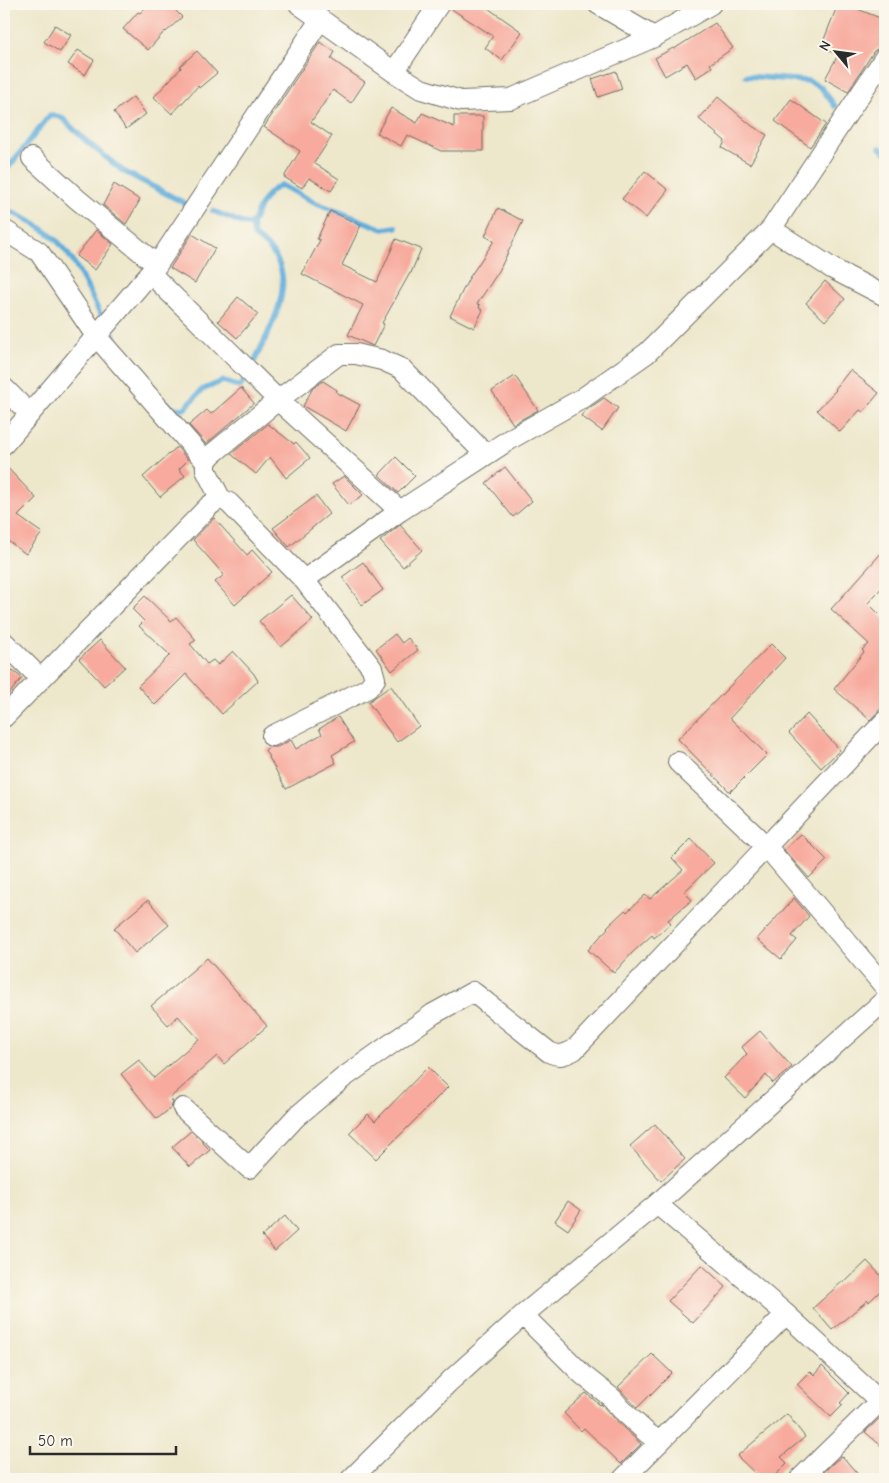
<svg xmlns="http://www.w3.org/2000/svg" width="889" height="1483" viewBox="0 0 889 1483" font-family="'Comic Neue',sans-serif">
<rect width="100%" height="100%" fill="#fbf7ec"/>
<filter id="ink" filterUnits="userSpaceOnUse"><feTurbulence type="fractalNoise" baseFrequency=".02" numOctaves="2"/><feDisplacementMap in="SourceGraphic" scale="10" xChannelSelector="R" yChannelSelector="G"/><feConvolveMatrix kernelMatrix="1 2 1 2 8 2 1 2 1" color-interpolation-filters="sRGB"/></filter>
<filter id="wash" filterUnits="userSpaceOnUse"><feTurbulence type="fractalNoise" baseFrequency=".0096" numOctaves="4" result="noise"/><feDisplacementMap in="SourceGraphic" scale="20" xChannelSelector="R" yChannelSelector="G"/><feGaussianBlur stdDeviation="1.12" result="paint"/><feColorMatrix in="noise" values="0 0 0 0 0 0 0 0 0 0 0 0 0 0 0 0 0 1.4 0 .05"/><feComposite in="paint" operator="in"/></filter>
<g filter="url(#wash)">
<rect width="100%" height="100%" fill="#ede7cb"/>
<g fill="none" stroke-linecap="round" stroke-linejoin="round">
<path stroke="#62aedb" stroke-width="5.5" d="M746,76l62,5 13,6 14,19
M880,148l5,4
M4,173l46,-58 11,2 25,24 37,30 67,35
M4,208c17,9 36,17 50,30 23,21 34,54 49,81
M213,211l29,12 10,2c6,-16 13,-33 29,-40l33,17 69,27 13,-2
M252,225l2,11c52,33 21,82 1,124
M113,333l7,17 25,28
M167,403l5,5 12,1 18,-19 21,-9 17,6 6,-11"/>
</g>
<g id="blocks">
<path fill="#f7aa9d" d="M149,4h20l13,13 -16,15 -1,-1 -17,19 -25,-21 15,-17 2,1z
M451,4h31l40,28 -20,28 -17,-12 8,-12 -43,-28z
M838,4h7l40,16v20l-3,6 -8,5 -26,41 -23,-13 13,-24 -17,-8z
M715,23l18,25 -23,16 2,3 -16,11 -9,-15 -22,13 -10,-18 18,-10 1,1z
M55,25l16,10 -11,17 -16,-10z
M320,42l15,10 -4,7 34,23 -14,21 -18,-13 -22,32 21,14 -18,27 25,16 -8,12 -22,-13 -7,10 -18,-11 16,-26 -36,-24z
M78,50l16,10 -9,15 -17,-11z
M197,51l20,22 -18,15 -1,-2 -26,28 -18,-17 27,-29 -1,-2z
M616,71l6,18 -24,8 -6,-18z
M133,97l13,17 -20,15 -12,-17z
M718,97l34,29 15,9 -17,29 -28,-16 3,-7 -26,-22z
M791,99l35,25 -16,23 -35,-26z
M391,108l26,15 5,-10 32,14v-11h29v35h-42l-34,-16 -6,11 -24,-13z
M645,171l23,19 -22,28 -24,-19z
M114,184l26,16 -14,24 -23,-19z
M498,208l25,13 -24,50 -22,33 3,1 -1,3 4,2 -9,18 -24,-12 19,-38 25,-37 -9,-5z
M330,211l31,14 -19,40 35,17 19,-43 25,10 -10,24h-1l-28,50 2,1 -11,22 -25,-11 15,-30 -61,-31 18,-34 -3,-1z
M96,230l17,14 -18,26 -19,-14z
M192,234l23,14 -20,35 -25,-15z
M825,281l20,18 -20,22 -19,-18z
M238,297l20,17 -21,24 -19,-17z
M850,370l29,23 -16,19 -3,-2 -20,22 -23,-22 19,-20 -1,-1z
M515,376l23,34 -25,14 -21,-33z
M323,381l14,9 -1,2 24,13 -14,26 -43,-25 10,-18z
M241,388l13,15 -48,41 -17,-19 18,-15 4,4z
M604,398l14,10 -16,23 -21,-15 4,-5z
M268,424l26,20 2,-2 14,16 -24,20 -16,-21 -14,17 -25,-20z
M177,447l11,13 -9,9 6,7 -25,21 -17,-20z
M396,457l19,19 -17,17 -19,-18z
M4,464l32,34 -18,18 24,17 -16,21 -22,-16z
M505,467l27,34 -19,16 -27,-34z
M344,476l19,19 -14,10 -17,-21z
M316,496l13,18 -40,33 -16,-19z
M214,518l33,37 5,-5 20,22 -37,33 -20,-23 9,-7 -31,-35z
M400,525l22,25 -19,17 -23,-26z
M885,549v35l-17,19 17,17v84l-15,16 -36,-31 30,-37 -2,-2 7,-6 -38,-35z
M363,562l20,28 -21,15 -20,-28z
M291,595l22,25 -32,27 -22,-26z
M145,596l26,25 5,-4 20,23 -6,4 17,20 6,-4 5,5 15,-14 21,23 4,7 -36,33 -36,-40 -31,31 -17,-19 32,-31 -31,-29 5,-5 -12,-12z
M395,634l7,9 6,-5 10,12 -26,21 -16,-22z
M100,640l25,27 -21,19 -25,-27z
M771,644l14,14 -55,60 37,37 -37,37 -52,-53z
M4,664l18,14 -18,22z
M391,686l28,40 -22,16 -29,-40z
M807,714l33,36 -19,18 -32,-35z
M338,717l16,25 -22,13 4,8 -50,26 -21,-39 4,-3h8l14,-7 5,9 26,-15 -3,-5z
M801,834l26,26 -18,18 -25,-28z
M691,839l23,24 -30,29 8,8 -24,20 3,3 -17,15 -2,-3 -20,18 -18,20 -26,-23 20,-22 -1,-1 18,-17 2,2 18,-17 5,4 33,-29 -11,-12z
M794,898l15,18 -17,20 5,4 -16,19 -24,-20z
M148,900l21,25 -34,28 -21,-25z
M207,958l60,68 -43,38 -7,-8 -47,42 3,4 -2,6 -14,11 -36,-45 18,-14 15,18 45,-39 -21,-23 -10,9 -17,-19z
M760,1031l32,36 -19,16 -7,-8 -21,23 -21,-20 23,-24 -5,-7z
M428,1067l20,20 -72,72 -27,-26 19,-19 7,7z
M655,1124l30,35 -24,22 -31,-35z
M191,1131l19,19 -20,17 -18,-20z
M568,1201l13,9 -13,20 -13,-9z
M285,1216l12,15 -22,20 -13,-15z
M867,1261l18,19v6l-16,16 -1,-2 -36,30 -19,-22 30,-27 1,2z
M702,1265l24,22 -33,36 -25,-22z
M652,1354l20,19 -35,35 -19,-21z
M822,1366l27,27 -9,10 3,2 -12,12 -34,-33 13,-13 4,4z
M586,1393l14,12 1,-1 3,3 10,12 27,25 -20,20 -37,-36 -3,3 -17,-18z
M787,1414l18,23 -24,20 6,6 -15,16h-11l-24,-23z
M881,1417l4,1v31l-20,-17z
M842,1456l20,23h-45l15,-15z"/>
</g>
</g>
<g filter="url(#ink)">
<use href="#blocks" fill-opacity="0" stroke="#6f6d63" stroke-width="1"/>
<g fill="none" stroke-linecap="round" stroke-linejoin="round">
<defs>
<path id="minor" d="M299,4l95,68 27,17 40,12 50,-2 143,-62 57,-33
M598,4l56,33
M394,72l45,-68
M32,158l45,41 80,66
M771,229l62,40 52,27
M4,230l35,22 57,84 110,126
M150,273l128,127 61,-46h17l26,6 20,9 84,86
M4,388l26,26
M4,444l153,-179 163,-245
M304,580l96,-69 112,-73 71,-40 64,-45 124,-124 114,-172
M4,642l37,37
M4,717l205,-211 11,-8
M272,736l96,-48 7,-9 -3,-11 -68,-88 -75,-77 -9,-5 -14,-28v-8l5,-7 67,-55 122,111
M678,762l88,84 119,141
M183,1108l66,60 47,-51 47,-39 90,-64 40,-22 76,60c10,5 15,3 25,-2l311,-329
M657,1204l129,110 99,92
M523,1315l60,60 29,23 10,12 25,23 13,9
M351,1479l99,-98 73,-66 134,-111 228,-204
M623,1479l163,-165
M800,1479l80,-78"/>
</defs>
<use href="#minor" stroke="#6f6d63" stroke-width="22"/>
<use href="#minor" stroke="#fff" stroke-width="20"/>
</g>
</g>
<rect width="889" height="1483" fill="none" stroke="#fbf7ec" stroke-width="20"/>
<g transform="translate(836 52) rotate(299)" stroke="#fbf7ec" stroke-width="4" paint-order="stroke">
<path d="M0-4L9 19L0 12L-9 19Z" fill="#2b2b2b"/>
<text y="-8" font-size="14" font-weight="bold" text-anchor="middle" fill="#2b2b2b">N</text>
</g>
<path d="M30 1446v8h146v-8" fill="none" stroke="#2b2b2b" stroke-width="2.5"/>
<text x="38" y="1446" font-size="15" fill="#2b2b2b" stroke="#fbf7ec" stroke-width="4" paint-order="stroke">50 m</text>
</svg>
